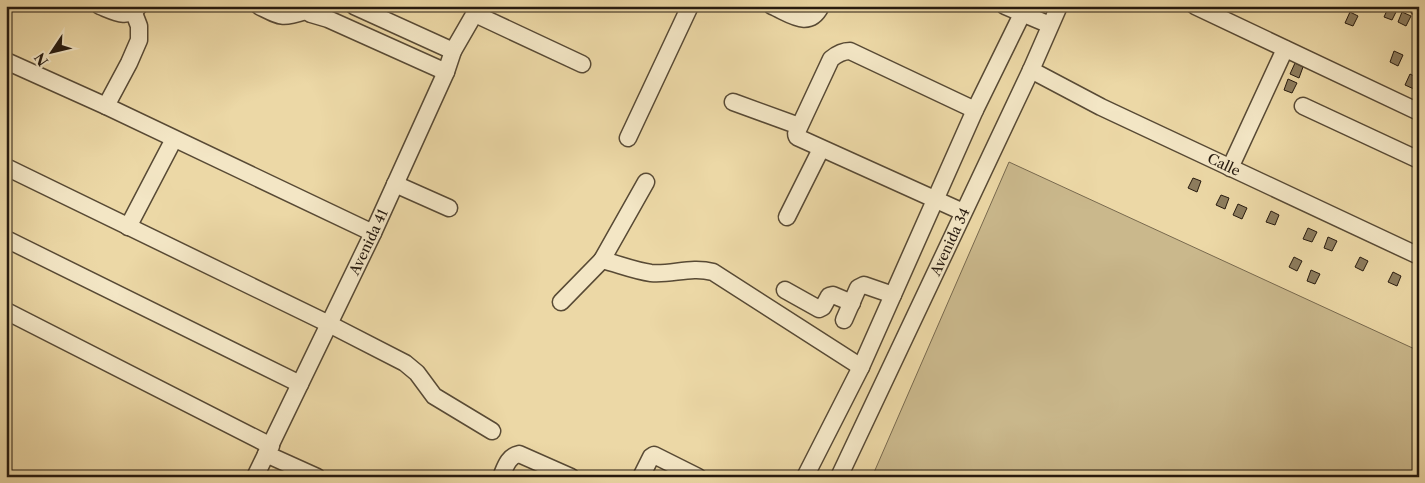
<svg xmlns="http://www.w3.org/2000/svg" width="1425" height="483" viewBox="0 0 1425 483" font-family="'Libre Caslon Text',serif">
<rect width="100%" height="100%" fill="#ecd8a6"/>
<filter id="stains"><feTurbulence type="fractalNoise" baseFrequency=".004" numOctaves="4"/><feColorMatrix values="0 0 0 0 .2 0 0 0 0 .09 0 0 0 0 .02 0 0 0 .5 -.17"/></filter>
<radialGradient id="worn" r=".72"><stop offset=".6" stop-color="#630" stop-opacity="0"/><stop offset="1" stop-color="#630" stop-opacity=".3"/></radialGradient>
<path fill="#cab88c" stroke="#78694e" d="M1009,162l410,189v126h-547z"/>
<path fill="#8d7d5e" stroke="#261a0f" d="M1389,6l8,4 -5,10 -8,-3z
M1350,12l8,4 -5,10 -8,-3z
M1402,12l9,4 -5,10 -8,-4z
M1394,51l9,4 -5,11 -8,-4z
M1295,63l8,4 -4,11 -9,-4z
M1410,74l8,4 -4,11 -9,-4z
M1288,79l9,4 -5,10 -8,-3z
M1193,178l8,3 -4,11 -9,-4z
M1221,195l8,3 -4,11 -9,-4z
M1238,204l9,4 -5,11 -9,-4z
M1271,211l8,4 -4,10 -9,-3z
M1308,228l9,4 -5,10 -9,-3z
M1328,237l9,4 -5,10 -8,-3z
M1294,257l8,4 -5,10 -8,-4z
M1360,257l8,4 -5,10 -8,-4z
M1311,270l9,4 -5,10 -8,-3z
M1393,272l8,4 -4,10 -9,-4z"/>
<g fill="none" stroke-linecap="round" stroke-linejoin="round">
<defs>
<g id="minor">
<path d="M100,6c15,6 28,14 39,0"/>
<path d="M259,6c22,11 22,13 47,5"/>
<path d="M299,6l12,8 17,5 118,53"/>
<path d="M354,6l99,45"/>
<path d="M772,6c19,8 37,24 49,0"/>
<path d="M1005,6l45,19"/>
<path d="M1195,6l224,106"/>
<path d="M1417,6l2,2"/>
<path d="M475,14l107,50"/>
<path d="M6,61l100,45 267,127"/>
<path id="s1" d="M1031,70l70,37 318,149"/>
<path d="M733,102l66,24"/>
<path d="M106,106l23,-43 10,-23v-14l-5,-13"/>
<path d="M1303,106l116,54"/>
<path d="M628,138l62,-132"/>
<path d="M6,167l323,157 76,39 12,10 17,23 58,35"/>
<path d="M1230,168l55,-119"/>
<path d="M395,184l54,24"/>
<path d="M963,212l-166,-75 -1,-3 35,-75c6,-5 11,-8 19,-8l125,59"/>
<path d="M787,217l34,-68"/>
<path d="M128,227l46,-88"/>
<path d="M6,239l294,145"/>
<path d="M602,260l44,-78"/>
<path d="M785,290l34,19 4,-2 6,-11 4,-1 19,8"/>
<path d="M561,302l41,-42c16,4 33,11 49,13 21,2 40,-7 62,-1l148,95"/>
<path d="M6,311l265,135"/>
<path d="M844,320l14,-32 6,-3 29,10"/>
<path d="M266,454l51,23"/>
<path id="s2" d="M255,477l118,-244 73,-161 7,-21 26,-45"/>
<path d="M501,477c4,-9 7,-21 18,-23l52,23"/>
<path d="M641,477l10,-20 3,-2 44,22"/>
<path d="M805,477l56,-110 114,-257 51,-104"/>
<path id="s3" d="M839,477l192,-407 28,-64"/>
</g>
</defs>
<use href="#minor" stroke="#584a35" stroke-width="19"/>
<use href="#minor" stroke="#f3e6c5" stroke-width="16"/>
</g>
<g text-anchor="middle" stroke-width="4" stroke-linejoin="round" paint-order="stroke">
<g font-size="14" fill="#261a0f" stroke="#f3e6c5">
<text dy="5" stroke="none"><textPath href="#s1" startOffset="215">Calle</textPath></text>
<text dy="5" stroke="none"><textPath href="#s2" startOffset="261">Avenida 41</textPath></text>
<text dy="5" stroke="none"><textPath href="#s3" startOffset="260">Avenida 34</textPath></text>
</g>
</g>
<rect width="1425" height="483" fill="none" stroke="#ecd8a6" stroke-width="25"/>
<rect x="8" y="8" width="1410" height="468" fill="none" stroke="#261a0f" stroke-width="2.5"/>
<rect x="12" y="12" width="1400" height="458" fill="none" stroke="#261a0f"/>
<g transform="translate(52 52) rotate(235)" stroke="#f3e6c5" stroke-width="4" paint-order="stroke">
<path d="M0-4L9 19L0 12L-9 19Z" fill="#261a0f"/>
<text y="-8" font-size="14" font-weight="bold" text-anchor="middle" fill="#261a0f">N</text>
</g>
<rect width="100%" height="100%" filter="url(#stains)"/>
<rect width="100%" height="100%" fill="url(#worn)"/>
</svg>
